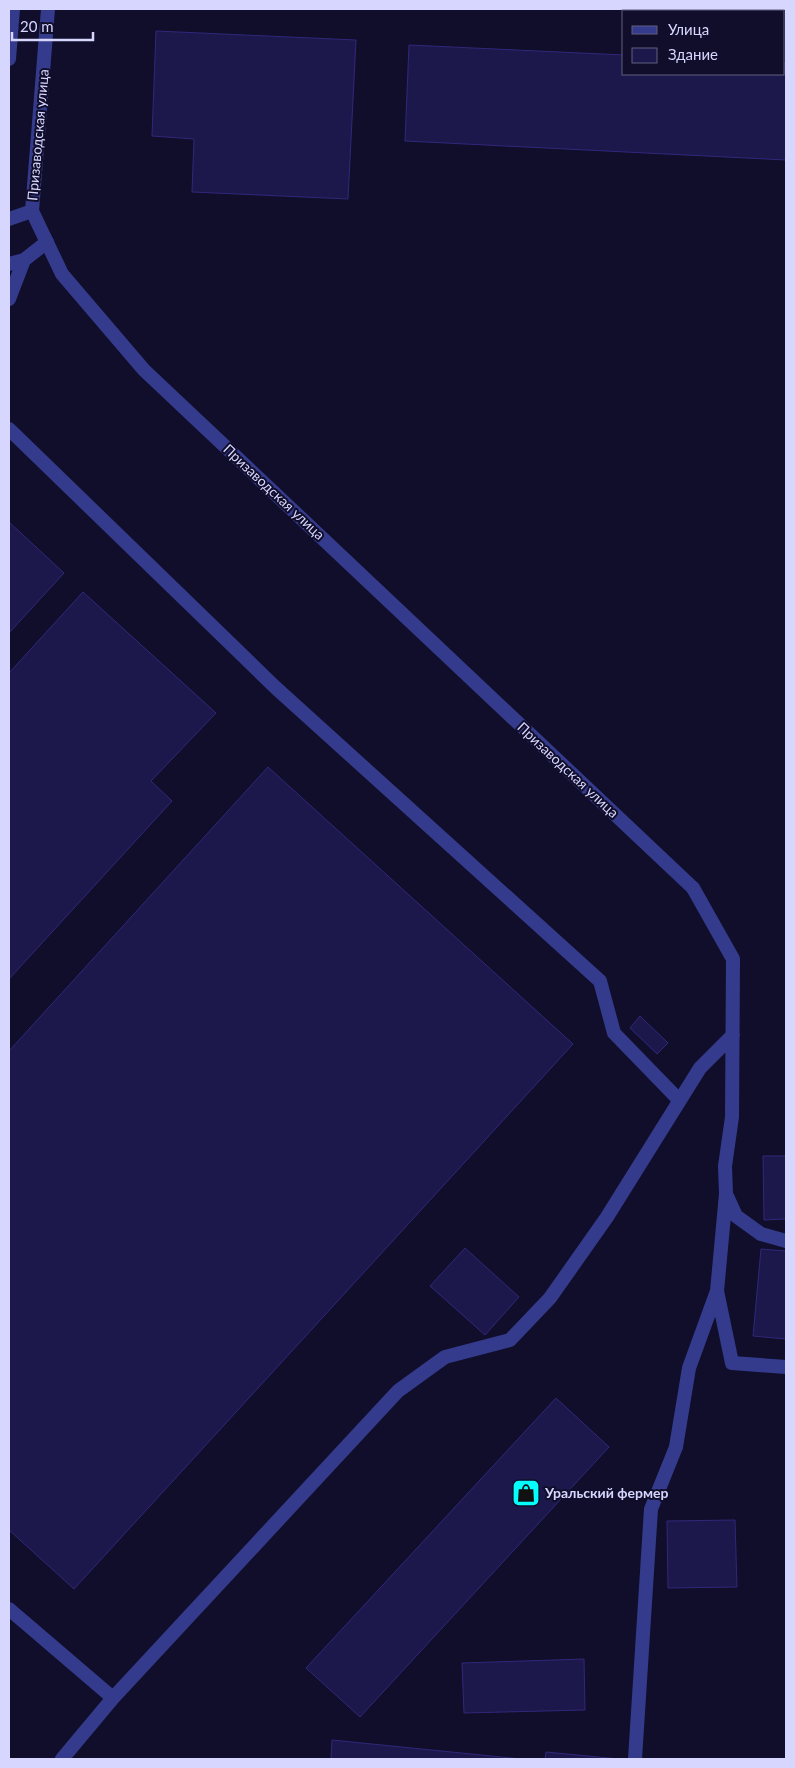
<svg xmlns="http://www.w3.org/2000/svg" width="795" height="1768" viewBox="0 0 795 1768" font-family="Lato,sans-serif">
<rect width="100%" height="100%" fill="#100e2a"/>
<path fill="#1d184c" stroke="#30287a" d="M156,31l200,9 -8,159 -156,-7 2,-53 -42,-3z
M409,45l215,10v19h160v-11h2v97l-381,-19z
M9,522l55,51 -55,60z
M83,592l133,121 -65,68 21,20 -163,178v-306z
M268,767l305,277 -499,545 -65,-59v-479z
M640,1016l28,27 -11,11 -27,-26z
M763,1156h23v63l-22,1z
M465,1248l54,49 -34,38 -55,-49z
M761,1249l25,2v88l-33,-3z
M556,1398l53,49 -249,270 -54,-49z
M735,1520l2,67 -69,1 -1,-67z
M584,1659l1,51 -121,3 -2,-50z
M332,1740l189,19h-190z
M546,1752l73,7h-74z"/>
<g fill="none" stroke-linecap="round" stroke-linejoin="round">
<path stroke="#353b8c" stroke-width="14" d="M9,59l4,-50
M9,219l23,-8
M9,264l15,-4 23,-18
M9,299l15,-39
M9,429l267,259 324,293 14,52 65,67
M693,888l40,71 -1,158 -7,49 1,28 10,22 25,18 25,7
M717,1291l15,72 54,4
M9,1609l104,89
M62,1759l51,-61 285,-307 47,-34 65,-17 40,-42 57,-81 93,-149 33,-33
M635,1759l16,-250 25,-62 13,-79 28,-77 9,-97"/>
<path stroke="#353b8c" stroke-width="14" d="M48,9l-16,202 30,63 82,96 549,518"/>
</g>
<defs>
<symbol id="shop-square" viewBox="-11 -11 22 22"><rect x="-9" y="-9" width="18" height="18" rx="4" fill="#02fffd" stroke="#100e2a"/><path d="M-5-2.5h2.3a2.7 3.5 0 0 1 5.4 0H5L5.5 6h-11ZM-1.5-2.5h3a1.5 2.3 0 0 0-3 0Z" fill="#111"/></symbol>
</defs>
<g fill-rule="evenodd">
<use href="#shop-square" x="510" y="1477" width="32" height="32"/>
</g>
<g text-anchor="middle" stroke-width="4" stroke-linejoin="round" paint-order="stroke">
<g font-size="14" fill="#d7d6ff" stroke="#100e2a">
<text transform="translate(38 135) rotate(-85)" y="5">Призаводская улица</text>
<text transform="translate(274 492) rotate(43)" y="5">Призаводская улица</text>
<text transform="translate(568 770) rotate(43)" y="5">Призаводская улица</text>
</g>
<g font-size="14" font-weight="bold" fill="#d7d6ff" stroke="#100e2a" text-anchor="start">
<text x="545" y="1498">Уральский фермер</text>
</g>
</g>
<rect width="795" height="1768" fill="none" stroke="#d7d6ff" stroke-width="20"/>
<rect x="622" y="10" width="162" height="65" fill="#100e2a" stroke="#605e7f"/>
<rect x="632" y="26" width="25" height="8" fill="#353b8c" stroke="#605e7f"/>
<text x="668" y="35" font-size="15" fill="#d7d6ff">Улица</text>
<rect x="632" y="48" width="25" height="15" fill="#1d184c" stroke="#605e7f"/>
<text x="668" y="60" font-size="15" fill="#d7d6ff">Здание</text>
<path d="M12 32v8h81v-8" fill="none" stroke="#d7d6ff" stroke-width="2.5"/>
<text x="20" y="32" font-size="15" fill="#d7d6ff" stroke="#100e2a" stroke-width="4" paint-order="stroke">20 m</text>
</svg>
